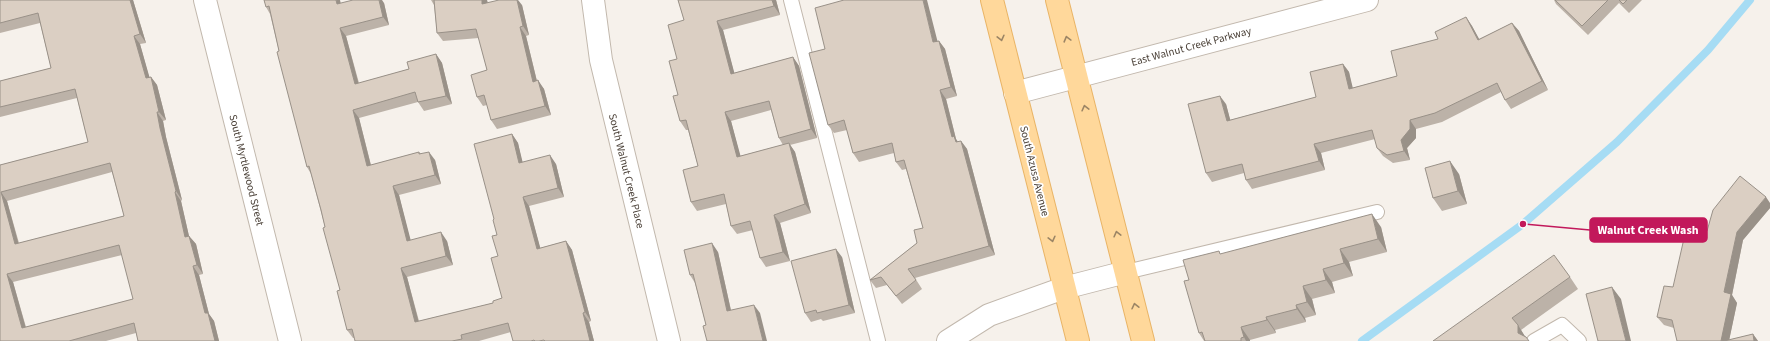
<svg xmlns="http://www.w3.org/2000/svg" width="1770" height="341" viewBox="0 0 1770 341" font-family="'Source Sans 3',sans-serif">
<rect width="100%" height="100%" fill="#f6f1eb"/>
<g fill="none" stroke-linecap="round" stroke-linejoin="round">
<path stroke="#a6dcf4" stroke-width="8" d="M1362,341l161,-117 94,-82 91,-92 42,-50"/>
<defs>
<path id="lane" d="M791,0l87,341
M1126,272l251,-60
M1534,341l28,-16 17,16"/>
<path id="street" d="M205,0l85,341
M593,0l8,60 68,281
M1015,93l352,-93
M948,341l41,-26 75,-27 62,-16"/>
<path id="primary" d="M992,0l86,341
M1057,0l86,341"/>
</defs>
<use href="#lane" stroke="#c2b8ad" stroke-width="16"/>
<use href="#street" stroke="#c2b8ad" stroke-width="24"/>
<use href="#primary" stroke="#e9b466" stroke-width="24"/>
<use href="#lane" stroke="#fff" stroke-width="14"/>
<use href="#street" stroke="#fff" stroke-width="22"/>
<use href="#primary" stroke="#ffd89b" stroke-width="22"/>
</g>
<path fill="#bcb2a8" fill-rule="evenodd" d="M0,0h133l13,43 -6,1 9,33h2l6,8 9,35 -3,1 3,16 16,63 -1,1 8,35 7,8 7,30 -4,1 10,39 5,7 5,20h-81l-2,-8 -30,8h-106v-176l88,-23 -11,-44 -77,19v-36l51,-13 -11,-45 -40,10zM112,172l12,44 -105,27 -12,-42zM122,255l11,44 -107,28 -13,-45z
M264,0l77,3h43l5,22 -43,11 13,47 50,-14 27,-15 6,9 10,41 -28,7 -6,-9 -59,16 12,47 48,-13 1,1 15,7 6,24 -42,11 11,45 37,1 6,24 -46,12 12,44 74,-18 9,-5 -4,-42 -1,-21 -3,-16 18,-85 6,9 4,19 34,2 8,33 -35,9 11,42 26,-7 6,9 19,71 -2,1 5,19h-81l-2,-9 -32,9h-124v-3h-2l-6,-8 -7,-40 -15,-63 -14,-53 -4,-7 -37,-153 -4,-7z
M431,0h56l1,3 34,2 7,30 -3,1 11,45 7,8 7,26 -54,14 -6,-9 -4,-15 -4,1 -6,-9 10,-27 -8,-32 -36,3 -6,-8 -3,-28z
M678,0h98l4,15 -57,15 11,43 59,-16 6,9 18,72 -27,7 5,7 16,61 -31,10 10,38 -24,6 -6,-9 -7,-28 -16,4 -6,-8 -5,-22 -29,7 -6,-9 7,-36 -10,-36h-2l-6,-9 -2,-26 -1,-36 7,-39zM771,110l8,28 4,7 -43,11 -9,-35z
M1554,0h88l-13,13 -10,-10 -31,32 -32,-31z
M1466,17l6,9 7,13 33,-16 7,8 29,59 -37,19 -6,-9 -4,-8 -59,30 -26,7v9l-9,10 3,12 -17,3 -10,-7 -6,-8 -2,-9 -54,14 4,17 -73,19 -6,-9 -2,-7 -32,9 -6,-9 20,-69 4,16 86,-23 27,-33 6,8 3,16 45,-12 41,-37z
M937,41h2l6,8 12,47 -11,3 10,40 2,3 3,-1 6,8 28,106 -80,23 7,11 -20,15 -15,-19 -11,3 -6,-8 47,-37 6,-15 -17,-59 -4,1 -6,-8 -2,-9 -35,9 -6,-9 -6,-23 -13,3 -6,-8 -3,-76z
M1459,174l8,30 -25,7 -9,-13z
M1770,203v5l-27,32 -11,55 5,8 -8,37 24,-6 5,7h-81l-3,-13 -10,-3 -7,-8 16,-30 20,-51z
M1381,227l6,25 -38,10 4,14 -21,6 3,11 -23,6 4,16 -11,3 1,4 -31,8 1,3 -26,7v1h-46l-5,-8 -10,-53 32,-26z
M718,252l13,58 29,3 -54,12 -11,-42 -5,-8z
M842,257l13,56 -32,8 -2,-2 -10,3 -6,-9z
M1570,277l8,12 -57,41 4,7 -92,4z"/>
<path fill="#999188" d="M130,0h3l13,43 -6,-9z
M336,0h4l3,13 -6,-9z
M379,0h3l2,3 5,22 -6,-8z
M482,0h5l2,13 -7,-9z
M517,0h1l4,5 7,30 -6,-9z
M772,0h4l4,15 -6,-9z
M923,0h4l13,51 -7,-9z
M1466,17l6,9 12,22 -6,-8z
M717,21l6,9 14,53 -6,-9z
M1512,23l7,8 29,59 -6,-9z
M520,27l6,9 13,54 -6,-8z
M340,28l6,8 15,57 -6,-9z
M134,36l6,8 12,42 -6,-8z
M939,41l6,8 12,47 -6,-9z
M436,54l6,9 10,41 -6,-8z
M793,57l6,9 18,72 -6,-9z
M1343,64l6,8 6,25 -6,-8z
M151,77l6,8 9,35 -7,-8z
M538,80l6,9 7,26 -6,-9z
M940,90l6,9 10,40 4,6 -3,-1 -5,-7z
M1220,96l6,8 7,26 -6,-9z
M353,110l6,8 14,56 -6,-8z
M157,112l6,9 3,16 16,63 -6,-9 -16,-63z
M725,112l6,9 12,44 -6,-8z
M1410,120l6,9v9l-9,10 3,12 -6,-9 -3,-11z
M512,134l6,9 7,29 -6,-9z
M961,141l6,8 28,106 -6,-9z
M789,143l6,9 16,61 -6,-9z
M1314,144l7,9 4,17 -6,-9z
M429,152l6,8 6,24 -6,-9z
M550,155l6,9 8,33 -6,-9z
M1450,161l9,13 8,30 -9,-13z
M393,186l6,9 14,54 -6,-8z
M1,192l6,9 14,52 -6,-9z
M175,192l6,9 10,44 -6,-8z
M523,197l6,9 14,52 -6,-9z
M1766,197l4,6v5l-27,32 -11,55 5,8 -8,38h-8l3,-49 13,-60z
M1372,214l9,13 6,25 -9,-13z
M774,215l6,8 10,38 -7,-9z
M441,232l6,9 6,24 -7,-9z
M189,236l7,8 7,30 -6,-9z
M566,241l6,9 19,71 -6,-9z
M712,243l6,9 15,68 -6,-9z
M836,249l6,8 13,56 -6,-8z
M1340,249l9,13 4,14 -9,-13z
M193,266l6,9 10,39 5,7 5,20h-4l-10,-28z
M401,268l6,9 14,54 -6,-9z
M1323,269l9,13 3,11 -9,-13z
M7,274l6,8 15,54 -6,-8z
M1303,286l9,13 4,16 -9,-13z
M1612,287l9,12 10,42h-5z
M754,305l6,8 7,28h-4z
M1296,305l9,13 1,4 -9,-13z
M583,313l6,9 5,19h-4z
M1266,317l9,13 1,3 -9,-13z
M1518,325l8,13 -8,-5z
M1241,327l9,13v1h-4l-2,-4z
M1753,334l5,7h-4z"/>
<path fill="#dbcfc3" stroke="#999188" fill-rule="evenodd" d="M0,0h130l10,34 -6,2 12,42 5,-1 8,35h-2l3,16 16,63 -1,1 10,45 4,-1 8,29 -4,1 12,47h3l7,28h-77l-4,-18 -65,18h-69v-176l88,-23 -13,-53 -75,18v-26l51,-13 -13,-55 -38,10zM110,163l14,53 -109,28 -14,-52zM119,245l14,54 -111,29 -15,-54z
M264,0h72l1,4 16,-4h26l4,17 -43,11 15,56 54,-15 -2,-7 29,-8 10,42 -28,6 -3,-10 -62,18 14,56 52,-14v2l10,-2 6,23 -42,11 14,55 34,-9 5,24 -45,12 14,54 78,-19v-2l9,-3 -11,-40 7,-2 -6,-20 5,-1 -4,-15 1,-1 -20,-75 38,-10 7,29 31,-8 8,33 -35,9 14,52 29,-8 19,71 -2,1 7,28h-45l-1,-1 -5,1h-4l-1,-1 -3,1h-18l-5,-18 -47,12 1,4 -10,2h-97l-3,-12 -5,1 -10,-39 3,-1 -17,-62 2,-1 -4,-17 -12,-44 -2,1 -30,-115 2,-1 -10,-45 -3,1z
M434,0h48v4l17,-4h18l6,26 -3,1 13,55 5,-2 7,26 -54,14 -7,-25 -7,2 -6,-22 16,-5 -11,-41 -39,4z
M678,0h94l2,6 -57,15 14,53 62,-17 18,72 -32,9 -10,-37 -44,11 12,45 52,-14 16,61 -31,11 9,37 -23,6 -10,-37 -19,5 -7,-32 -33,8 -8,-32 15,-4 -12,-46 -6,1 -7,-25 5,-1 -9,-34 8,-2 -9,-34 16,-5z
M844,0h79l10,42 6,-1 12,46 -11,3 12,47 2,-1 2,6 5,-1 28,105 -81,23 8,11 -20,16 -15,-19 -11,3 47,-37 -3,-13 9,-2 -19,-68 -8,2 -4,-19 -39,10 -9,-33 -16,5 -19,-72 16,-4 -10,-41z
M1555,0h53l-26,26z
M1619,0h8l-4,4z
M1466,17l12,23 34,-17 30,58 -37,19 -8,-17 -62,30 -25,7v9l-9,11 3,11 -17,4 -10,-7 -5,-18 -58,14 5,17 -73,19 -4,-16 -36,9 -18,-69 32,-8 7,25 89,-24 -6,-25 33,-8 6,25 48,-13 -6,-25 47,-12 -3,-7z
M1450,161l8,30 -25,7 -8,-30z
M1740,176l26,21 -29,35 -13,60 7,2 -10,47h-44l-5,-21 -15,-3 7,-31 9,1 12,-53 8,2 2,-8 12,3 6,-21z
M1372,214l6,25 -38,10 4,14 -21,6 3,11 -23,6 4,16 -11,3 1,4 -31,8 1,3 -26,7 3,10 -3,1v3h-36l-3,-9 -3,1 -15,-52 5,-1 -6,-20 36,-9 1,3z
M712,243l15,68 27,-6 9,36h-56l-4,-15 3,-1 -13,-51 -3,1 -6,-25z
M836,249l13,56 -32,8 -1,-3 -11,3 -14,-52z
M1554,255l16,22 -58,41 6,7v8l8,4 3,4h-96z
M1612,287l14,54h-28l-12,-47z
M1753,334l1,7h-30z"/>
<defs><path id="oneway-chevron" d="M-2-3.5L2.5 0L-2 3.5" fill="none" stroke-width="1.6" stroke-linecap="round" stroke-linejoin="round"/></defs>
<g stroke="#9c8565">
<use href="#oneway-chevron" transform="translate(1001 38) rotate(76)"/>
<use href="#oneway-chevron" transform="translate(1067 39) rotate(-105)"/>
<use href="#oneway-chevron" transform="translate(1085 108) rotate(-104)"/>
<use href="#oneway-chevron" transform="translate(1117 234) rotate(-104)"/>
<use href="#oneway-chevron" transform="translate(1052 239) rotate(76)"/>
<use href="#oneway-chevron" transform="translate(1135 306) rotate(-103)"/>
</g>
<g text-anchor="middle" stroke-width="3.5" stroke-linejoin="round" paint-order="stroke">
<g font-size="11" fill="#4b4138" stroke="#fff">
<text transform="translate(1191 46) rotate(-15)" y="4">East Walnut Creek Parkway</text>
<text transform="translate(247 170) rotate(76)" y="4">South Myrtlewood Street</text>
<text transform="translate(627 171) rotate(76)" y="4">South Walnut Creek Place</text>
<text transform="translate(1035 171) rotate(76)" y="4">South Azusa Avenue</text>
</g>
</g>
<path fill="none" stroke="#c2185b" stroke-width="1.5" d="M1523 224L1590 230"/>
<circle fill="#c2185b" stroke="#fff" stroke-width="1.5" cx="1523" cy="224" r="4"/>
<rect fill="#c2185b" stroke="#c2185b" stroke-width="1.5" x="1590" y="218" width="117" height="24" rx="4"/>
<g font-size="12" text-anchor="middle" font-weight="bold" fill="#fff">
<text x="1648" y="234">Walnut Creek Wash</text>
</g>
</svg>
